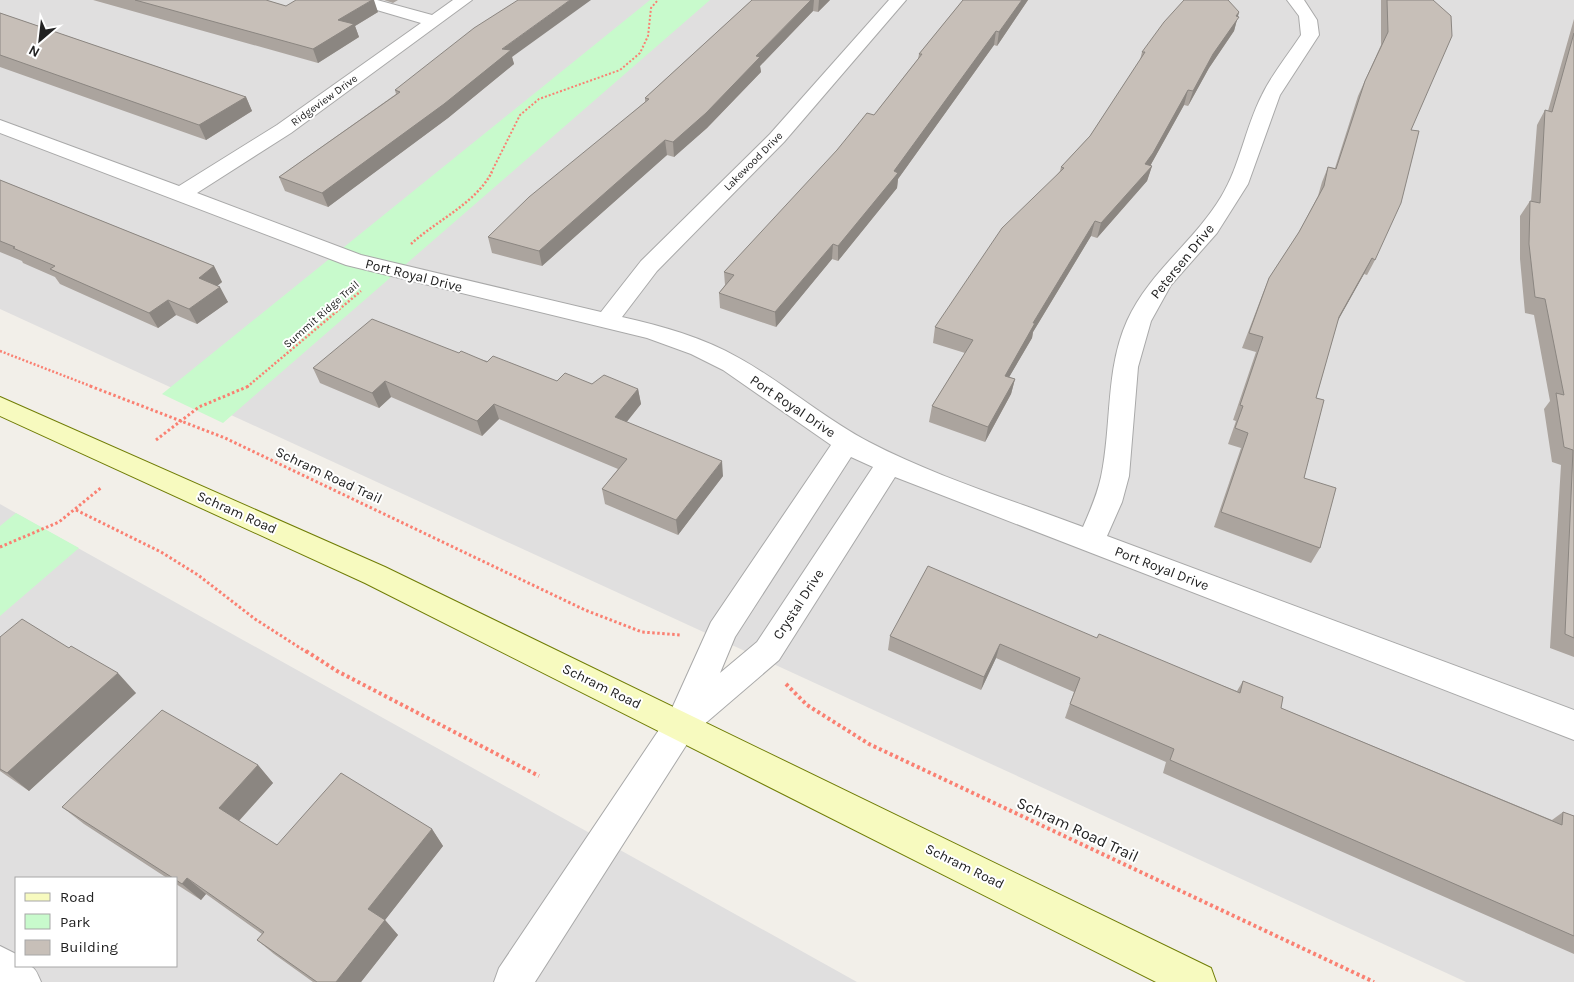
<svg xmlns="http://www.w3.org/2000/svg" width="1574" height="982" viewBox="0 0 1574 982" font-family="Karla,sans-serif">
<rect width="100%" height="100%" fill="#f2efe9"/>
<path fill="#e0dfdf" fill-rule="evenodd" d="M0,0h1574v982h-108l-1466,-673z
M0,504l51,29 806,449h-857zM16,878h160v88h-160z"/>
<path fill="#c8facc" d="M650,0h60l-487,423 -61,-29z
M16,513l63,35 -79,68v-90z"/>
<g fill="none" stroke-linecap="round" stroke-linejoin="round">
<defs>
<path id="street" d="M351,0h26l55,15 21,-15h19l-181,133 -94,60 164,62 240,57 40,-51 129,-127 119,-134h17l-122,142 -127,129 -35,46c40,9 80,20 117,41 45,25 84,60 130,84 67,35 143,58 214,85 7,-16 14,-32 18,-50 11,-51 4,-107 26,-156 22,-49 67,-79 94,-124 19,-31 24,-69 41,-102 10,-21 26,-40 39,-60l-2,-19 -12,-16h17l13,20 2,15 -39,60 -32,89 -31,49 -46,52 -20,36 -13,46 -9,109 -7,26 -15,34 467,174v30l-679,-263 -116,183 -85,73 -159,249h-41l5,-14 170,-253 42,-93 120,-177 -108,-75 -32,-16 -44,-16 -301,-73 -346,-132v-13l179,66 98,-61 144,-102 -68,-20zM851,457l22,10 -116,175 -37,31 15,-36z
M0,946l16,8v12c18,0 18,-1 25,16h-41z"/>
<path id="secondary" d="M0,397l385,170 826,401 5,14h-60l-791,-399 -365,-167z"/>
</defs>
<use href="#street" stroke="#a9a9a9" stroke-width="2"/>
<use href="#secondary" stroke="#707d05" stroke-width="2"/>
<path stroke="#fa8072" stroke-width="2" stroke-dasharray="2 2" stroke-linecap="butt" d="M491,173l29,-58 19,-16 81,-29 20,-17 8,-17 3,-28 7,-8"/>
<path stroke="#fa8072" stroke-width="2.5" stroke-dasharray="2 2" stroke-linecap="butt" d="M411,244c26,-24 64,-40 81,-72
M0,351l93,36
M247,387l114,-96"/>
<path stroke="#fa8072" stroke-width="3" stroke-dasharray="2.5 2.5" stroke-linecap="butt" d="M90,386l135,52 360,172 57,22 39,3
M156,440l43,-33 50,-21
M76,510l85,42 37,23 57,44 53,34
M0,547l59,-25 43,-35"/>
<path stroke="#fa8072" stroke-width="4" stroke-dasharray="3 3" stroke-linecap="butt" d="M306,651l31,20 202,105
M786,684l21,21 62,39 505,238"/>
<use href="#street" fill="#fff" fill-rule="evenodd"/>
<use href="#secondary" fill="#f7fabf" fill-rule="evenodd"/>
</g>
<path fill="#aba49e" d="M93,0h173l20,6 92,6 -23,14 4,11 -41,26z
M384,0h14l-5,3z
M752,0h78l-12,12 -5,-1 -53,55 1,6 -54,56 -33,29 -7,-2 -125,111 -50,-13 -4,-16 157,-135v-4z
M963,0h65l-31,46 -3,-1 -96,134 -1,9 -59,73 -6,-2 -56,68 -56,-19 -1,-15 6,-8 -1,-13 150,-157 44,-56 1,-5z
M1381,0h52l-22,130 -36,130 -8,15 -3,-1 -26,46 -22,78 -12,80 16,70 -9,15 -97,-36 27,-79 -13,-4 8,-23 -3,-1 23,-68 -14,-4 21,-55 6,-15 30,-46 19,-36 4,-14 6,-15 7,1 23,-72 23,-51z
M1239,12l-5,19 -25,37 -21,38 -4,-1 -34,61h2l-5,15 -50,57 -6,-2 -58,96 -1,6 -23,39 6,2 -4,15 -26,48 -56,-20 3,-16 33,-53 -32,-10 2,-16 125,-156 1,-4 29,-31 50,-76 2,-8z
M0,13l246,84 6,14 -46,29 -206,-73z
M1574,19v638l-24,-9 11,-183 -9,-3 -8,-53 6,-8 -16,-86 -9,-2 -5,-54v-43l10,-15h1l6,-76 8,-15 3,1z
M512,57l2,7 -66,54 -120,89 -43,-16 -6,-14 117,-83 -1,-4z
M0,180l214,86 8,16 -5,4 11,16 -31,22 -21,-9 -18,13 -98,-44 -5,-7 -32,-14 -1,-2 -22,-9z
M459,353l98,28 35,3 46,5 3,15 -15,18 97,54 -45,59 -73,-31 -3,-15 16,-20 -119,-50 -17,17 -91,-39 -12,11 -59,-25 -7,-15z
M890,636l207,2 140,53 6,-10 38,27 271,112 11,-8 11,4v138l-411,-181 3,-11 -101,-44 9,-26 -78,-34 -15,32 -93,-40z
M0,637l136,56 -107,98 -29,-20z
M258,765l15,18 -34,38 38,24 155,-16 11,17 -58,74 13,15 -37,47h-48l-39,-28 -17,-14 5,-6 -56,-40 -5,6 -25,-16v-6h-9l-83,-54 -22,-17z"/>
<path fill="#8b8681" d="M372,0h2l4,12 -23,14 4,11 -41,26 -5,-14 25,-29z
M570,0h21l-79,57 2,7 -66,54 -120,89 -6,-14 180,-144z
M811,0h3l-1,11 -53,55 1,6 -54,56 -33,29 -1,-15z
M819,0h11l-12,12z
M1022,0h6l-31,46 2,-14z
M1239,12l-5,19 -25,37 -21,38 5,-15 20,-37z
M996,31l-2,14 -96,134 -1,9 -59,73v-15z
M1188,90l-4,15 -35,63 -4,-4z
M246,97l6,14 -46,29 -7,-15z
M665,140l2,15 -125,111 -3,-15z
M1152,166l-5,15 -50,57 4,-15z
M1095,221l-4,15 -58,96 -1,6 -31,53 4,-15 28,-53z
M833,244l-1,15 -56,68 -1,-15z
M1372,258l-8,16 -33,59 8,-16z
M214,266l8,16 -15,12 -8,-16z
M220,287l8,15 -31,22 -8,-15z
M168,300l8,15 -18,13 -9,-15z
M1015,379l-4,15 -26,48 3,-15z
M385,381l6,16 -12,11 -7,-15z
M638,389l3,15 -23,29 -3,-16z
M494,404l5,15 -17,17 -5,-15z
M722,461l1,15 -45,59 -2,-15z
M1000,644l-4,14 -15,32 3,-13z
M118,673l18,20 -107,98 -22,-18z
M258,765l15,18 -38,42 -16,-17z
M432,829l11,17 -58,74 13,15 -37,47h-25l32,-73z
M187,878l19,16 -5,6 -19,-16z"/>
<path fill="#c7bfb8" stroke="#8b8681" d="M135,0h131l20,6 10,-6h76l-34,20 16,4 -41,25z
M518,0h52l-68,49 9,1 -67,54 -122,89 -43,-16 121,-85 -5,-2 79,-62z
M752,0h59l-55,56 4,1 -54,56 -33,29 -8,-2 -126,111 -51,-14 41,-40 120,-98 -4,-1z
M963,0h59l-23,32 -3,-1 -102,140 4,2 -60,73 -5,-2 -58,68 -56,-19 15,-18 -10,-3 113,-122 30,-37 7,2 48,-61h-3z
M1184,0h44l11,12 -3,4 3,1 -26,37 -20,37 -5,-1 -35,63 -8,11 7,2 -51,57 -6,-2 -62,102h2l-30,53 10,3 -27,48 -56,-21 41,-66 -38,-13 67,-99 62,-60 -3,-1 29,-31 55,-84h-3l22,-30z
M1387,0h46l18,16 1,20 -41,94 8,1 -18,72 -26,57 -3,-2 -33,59 -23,81 8,2 -20,78 32,10 -16,60 -99,-36 27,-79 -13,-5 8,-22 -3,-1 23,-68 -14,-4 20,-55 30,-46 25,-46 4,-19 8,2 29,-88 23,-49z
M0,13l246,84 -47,28 -199,-70z
M1574,33v605l-9,-4 8,-184 -9,-3 -8,-54 8,2 -19,-96 -10,-2 -6,-53 1,-43 10,2 5,-93 7,2z
M0,180l214,86 -15,12 21,9 -31,22 -21,-9 -19,13 -99,-44 5,-3 -42,-18 2,-1 -15,-6z
M372,319l87,34 2,-2 26,11 6,-6 64,25 8,-8 27,11 12,-9 34,14 -23,28 107,44 -46,59 -74,-31 25,-30 -133,-55 -17,17 -92,-40 -13,12 -59,-25z
M928,566l169,72 2,-4 141,59 3,-12 40,16 -2,11 281,117 1,-13 11,4v120l-404,-176 4,-11 -104,-45 10,-26 -80,-34 -16,33 -94,-41z
M22,619l47,29 2,-2 47,27 -111,100 -7,-4v-132z
M162,710l96,55 -39,43 58,37 64,-72 91,56 -64,80 17,11 -49,62h-19l-60,-42 7,-8 -77,-54 -5,6 -6,-4v-2h-3l-111,-71z"/>
<g text-anchor="middle" stroke-width="4" stroke-linejoin="round" paint-order="stroke">
<g font-size="11" fill="#222" stroke="#fff">
<text transform="translate(324 100) rotate(-36)" y="4">Ridgeview Drive</text>
<text transform="translate(753 161) rotate(-45)" y="4">Lakewood Drive</text>
<text transform="translate(321 314) rotate(-41)" y="4">Summit Ridge Trail</text>
</g>
<g font-size="14" fill="#222" stroke="#fff">
<text transform="translate(1182 261) rotate(-51)" y="5">Petersen Drive</text>
<text transform="translate(414 275) rotate(14)" y="5">Port Royal Drive</text>
<text transform="translate(793 406) rotate(34)" y="5">Port Royal Drive</text>
<text transform="translate(329 475) rotate(25)" y="5">Schram Road Trail</text>
<text transform="translate(237 512) rotate(24)" y="5">Schram Road</text>
<text transform="translate(1162 568) rotate(21)" y="5">Port Royal Drive</text>
<text transform="translate(798 604) rotate(-57)" y="5">Crystal Drive</text>
<text transform="translate(602 686) rotate(26)" y="5">Schram Road</text>
<text transform="translate(965 866) rotate(26)" y="5">Schram Road</text>
</g>
<g font-size="16" fill="#222" stroke="#fff">
<text transform="translate(1078 829) rotate(25)" y="6">Schram Road Trail</text>
</g>
</g>
<rect x="15" y="877" width="162" height="90" fill="#ffffff" stroke="#a7a7a7"/>
<rect x="25" y="893" width="25" height="8" fill="#f7fabf" stroke="#a7a7a7"/>
<text x="60" y="902" font-size="15" fill="#222222">Road</text>
<rect x="25" y="914" width="25" height="15" fill="#c8facc" stroke="#a7a7a7"/>
<text x="60" y="927" font-size="15" fill="#222222">Park</text>
<rect x="25" y="940" width="25" height="15" fill="#c7bfb8" stroke="#a7a7a7"/>
<text x="60" y="952" font-size="15" fill="#222222">Building</text>
<g transform="translate(40 40) rotate(208)" stroke="#ffffff" stroke-width="4" paint-order="stroke">
<path d="M0-4L9 19L0 12L-9 19Z" fill="#222222"/>
<text y="-8" font-size="14" font-weight="bold" text-anchor="middle" fill="#222222">N</text>
</g>
</svg>
